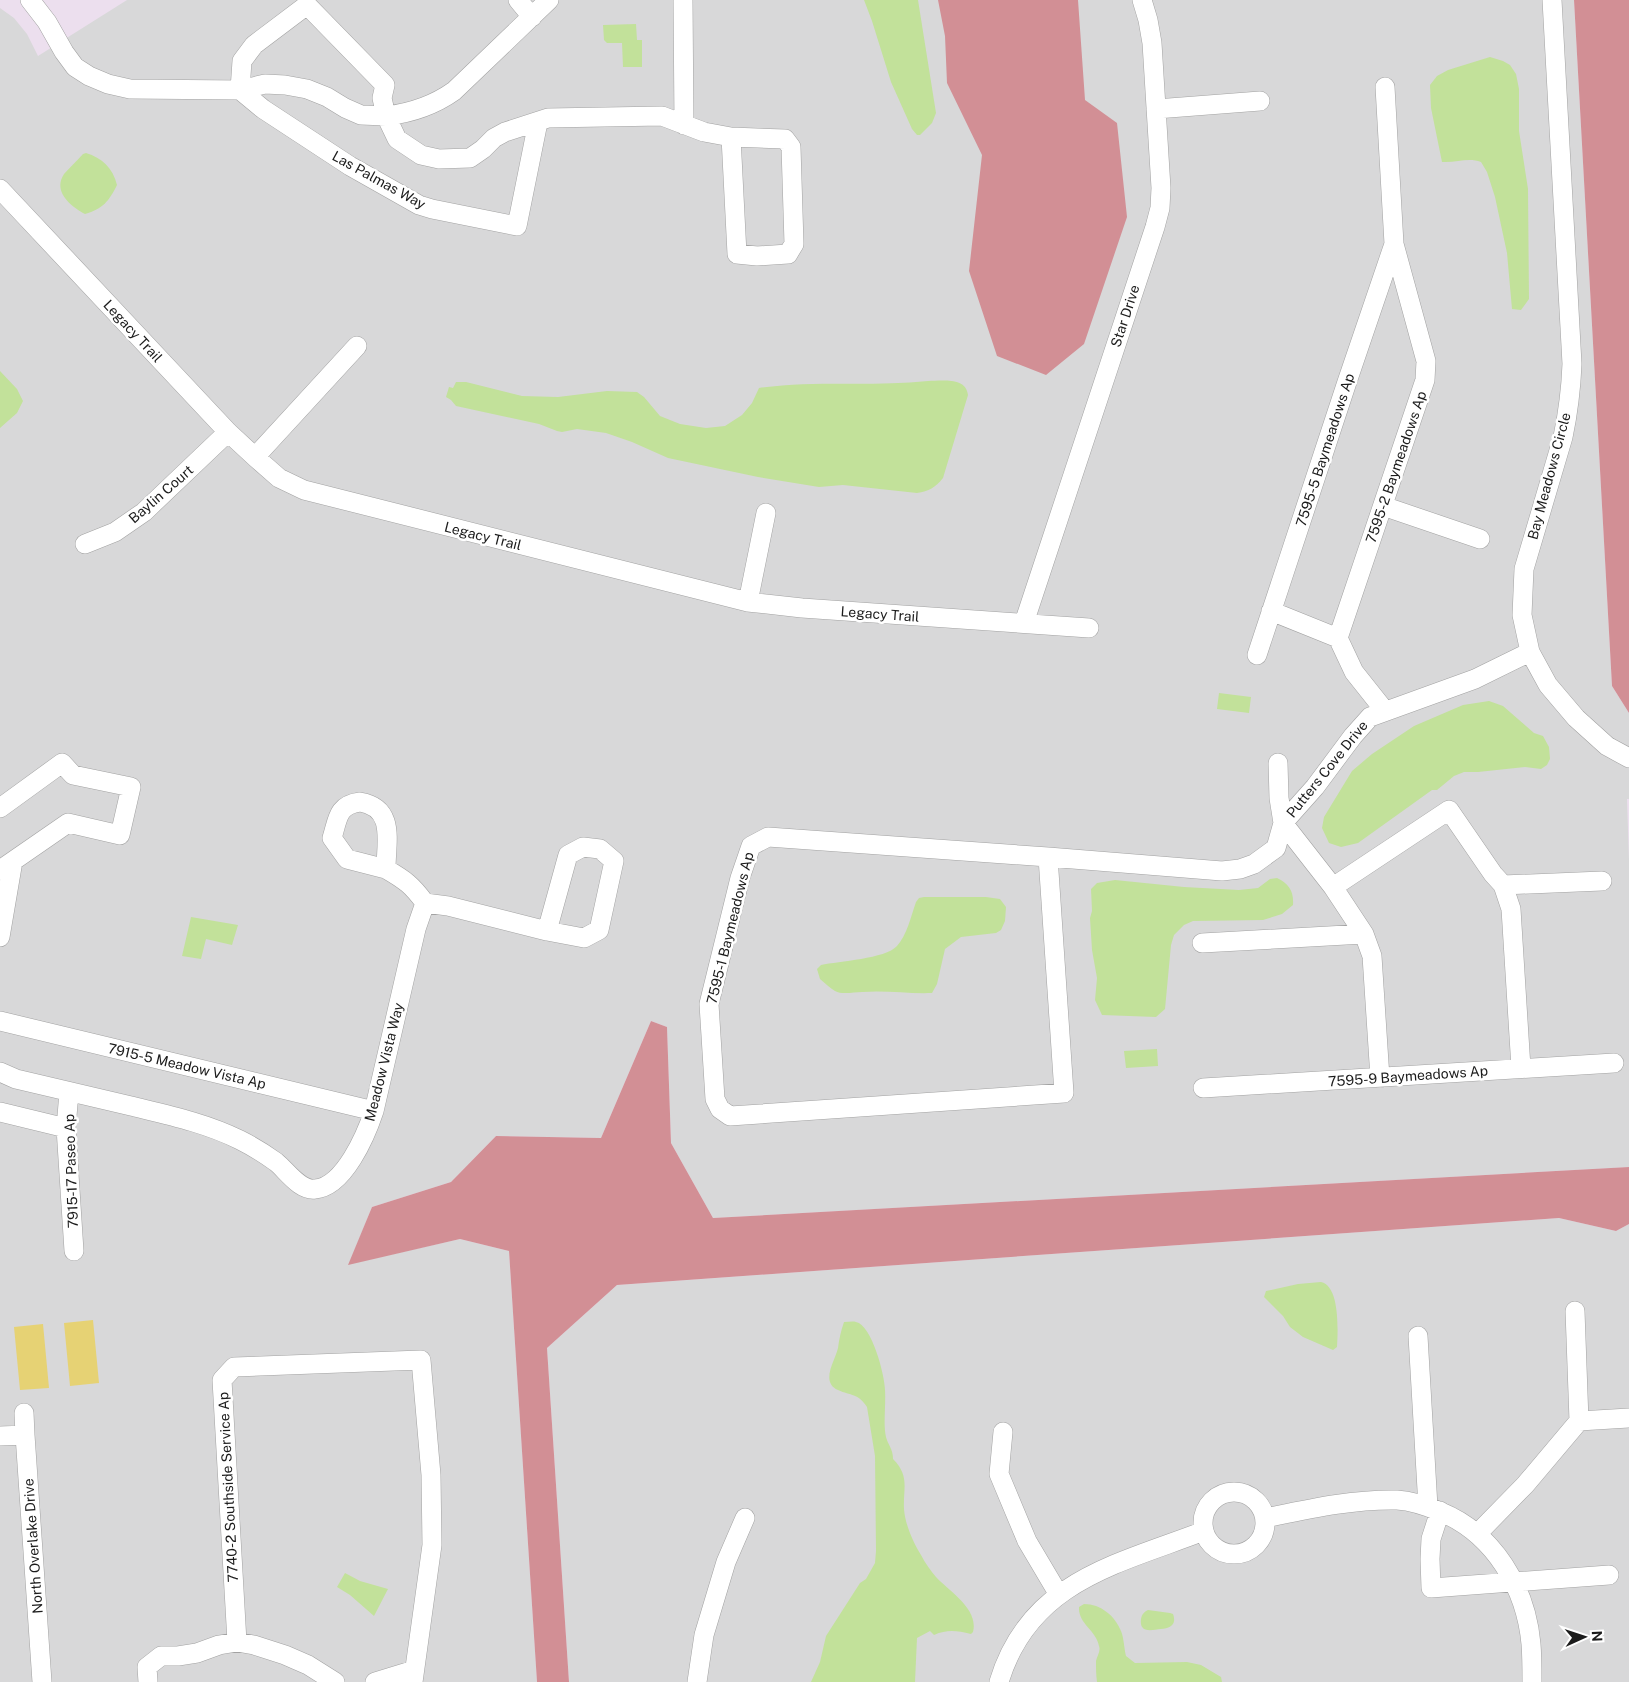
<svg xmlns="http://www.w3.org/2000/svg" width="1629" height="1682" viewBox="0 0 1629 1682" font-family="'Public Sans',sans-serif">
<rect width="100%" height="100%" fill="#ecdfee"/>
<path fill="#d8d8d9" d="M127,0h1447l38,686 17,27v86h-2l2,61v307l-916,51 -42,-75 -4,-116 -16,-6 -50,117 -105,-2 -45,46 -79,25 -23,57 111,-25 49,12 28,431h-537v-1674l14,10 13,16 11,22z
M1559,1218l57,13 13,-7v458h-1060l-22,-334 70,-63z"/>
<path fill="#d28f95" d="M938,0h140l7,100 32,23 10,94 -43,127 -38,31 -49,-19 -28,-85 13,-116 -35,-72 -2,-47z
M1574,0h55v713l-17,-27z
M651,1021l16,6 4,116 42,75 916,-51v57l-13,7 -57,-13 -942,67 -70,63 22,334h-32l-28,-431 -49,-12 -112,26 24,-58 79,-25 45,-46 105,2z"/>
<path fill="#e6d274" d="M93,1320l6,63 -29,3 -6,-63z
M43,1324l6,64 -29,2 -6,-63z"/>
<path fill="#c2e19a" d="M864,0h54l18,113 -4,10 -12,12h-3l-5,-6 -21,-47 -19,-61z
M636,24l1,16h5v27h-19l-1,-24h-15l-3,-3 -1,-15z
M1490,57l13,4 7,4 6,9 3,15v42l9,58 1,110 -8,11 -9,-1 -5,-56 -12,-56 -8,-25 -6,-10c-13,-5 -24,1 -39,0l-11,-54 -1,-23 7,-9 11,-6z
M86,153c16,5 27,15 31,32 -8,16 -14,24 -32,29 -13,-7 -33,-22 -21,-40 6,-7 13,-13 19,-20z
M0,371l17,18 6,12 -6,12 -17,15z
M928,381c14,0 38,-4 40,14l-25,83c-8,10 -14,13 -26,15l-74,-8 -24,2 -61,-10 -90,-19 -36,-16 -26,-9 -29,-4 -15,3 -5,-1 -18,-7 -83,-18 -5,-6 -5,-3 3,-10 4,1 3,-6h10l56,14 36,1 49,-6 30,1 7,5 16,19 20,8 26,4 19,-2 17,-11 10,-12 7,-15c56,-8 113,-1 169,-7z
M1219,693l32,4 -2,16 -32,-4z
M1489,701l14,5 31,27 9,3 6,11 1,12 -3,6 -6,4 -16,-2 -47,5h-14l-10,4 -17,14h-5l-74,53 -17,4 -12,-4 -7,-15 2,-11 28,-46 20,-17 42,-28 49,-21z
M1277,878c12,6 17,13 16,27l-11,9 -19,6 -70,1 -9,4 -10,10 -3,10 -6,64 -9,8 -54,-2 -7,-15 2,-22 -5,-28 -2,-32 2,-7 -1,-22 6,-6 18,-3 69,7 55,3 19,-2 12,-9z
M924,897h62l14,2 6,8 -1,14 -4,9 -5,3 -35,4 -16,12 -8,35 -5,9c-23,1 -46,-3 -70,-1 -8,0 -20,3 -27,-1 -5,-3 -10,-8 -15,-12l-3,-10 4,-4c18,-4 64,-6 76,-19 10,-11 14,-30 19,-44l3,-4z
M191,917l47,8 -6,20 -26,-6 -5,20 -19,-3z
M1157,1049l1,17 -32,2 -2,-17z
M1321,1282c19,4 17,49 16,65l-4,3 -30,-13 -13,-10 -7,-11 -19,-19 2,-6 32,-7z
M844,1322c4,0 9,-1 12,0 16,3 29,54 29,68 1,14 -2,35 1,47 2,8 7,12 7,22 17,17 10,29 11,50 1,15 9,33 17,46 4,8 10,16 15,22 13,14 43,32 37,55l-2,2c-14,-3 -23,-5 -37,1l-4,-4 -13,7 -2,44h-104l9,-20 6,-26 34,-53 6,-4 9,-16 1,-12 -1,-95 -8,-49c-9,-14 -16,-11 -29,-17 -18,-8 -3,-29 0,-42 1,-9 3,-17 6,-26z
M345,1573l15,8 28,8 -14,27 -24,-21 -13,-8z
M1084,1604c17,0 31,12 37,27 3,7 3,17 5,25l9,7 52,-1 14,3 20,12 1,5h-125c-1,-7 -1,-14 -1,-21 1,-5 5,-10 3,-15 -3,-16 -21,-22 -20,-39z
M1148,1610l22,3 3,1c4,11 -3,14 -12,15 -9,1 -22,5 -20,-10 1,-5 3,-7 7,-9z"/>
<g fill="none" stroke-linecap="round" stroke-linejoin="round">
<defs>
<path id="minor" d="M30,0l17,22 17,30 11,15 14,9 19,8 22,5 110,1 23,19 87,57 69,39 13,4 85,17 21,-104
M518,0l14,17
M549,0l-95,91c-21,15 -43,22 -68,25l-4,-18 3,-13 -78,-80 -53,40 -12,16 -2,29 25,-6 20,1 22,4 20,8 18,11 16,7 25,1 11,23 24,16 18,4 31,-1 13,-9 11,-11 11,-6 43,-14 114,-2 42,16 27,5
M683,0l1,125
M1552,0l20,364c-1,25 -4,49 -9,73l-39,132 -2,46 8,37 18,33 28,33 31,28 22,12
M1385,87l9,157 32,117 -1,19 -87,258 16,34 31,39
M1156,109l104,-8
M731,137l54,2 6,8 3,97 -6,10 -31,2 -20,-2z
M0,189l228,243 27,25 24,21 25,12 444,112 54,6 287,20
M255,457l102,-111
M1383,506l97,33
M85,544l30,-12 29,-20 84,-80
M748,602l18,-89
M1271,611l67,27
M1024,623l131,-396 5,-19 1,-20 -9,-145 -4,-23 -6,-20
M1257,655l90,-273 47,-138
M1278,763l1,35 4,25 50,64 31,47 8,22 8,122
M360,802c36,6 26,40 26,67l-39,-10 -15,-21c6,-19 5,-33 28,-36z
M0,808l62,-45 11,12 58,12 -11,48 -52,-12 -68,47
M768,837l280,20 16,236 -334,23 -10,-7 -5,-10 -6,-95 31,-126 11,-32z
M583,847l17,2 14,12 -15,69 -15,8 -37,-7 21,-76z
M1048,857l174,14 18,-2 14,-5 22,-16 7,-25 32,-36 38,-51 17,-19 105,-38 55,-27
M386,869c19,11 26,16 39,34l23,3 99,25
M1503,885l99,-4
M1333,887l116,-77 44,64 10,11 8,24 10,159
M0,937l13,-76
M1202,943l162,-9
M0,1021l374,90
M0,1072l16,7c39,9 77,18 115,27 37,9 75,17 109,34 12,6 25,14 36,22 11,9 24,29 39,27 29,-2 51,-54 59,-78l42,-182 9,-26
M1203,1088l411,-25
M69,1092l-3,36 8,123
M0,1112l66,16
M1575,1311l4,110
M1418,1336l10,171
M24,1413l1,22
M1579,1421l50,-3
M1003,1432l-4,42 28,67 32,54
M0,1436l25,-1 17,247
M1203 1523a31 31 0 1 1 62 0a31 31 0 1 1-62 0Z
M1440,1511l-9,28 -1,20 1,29 178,-13
M1265,1518c44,-9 88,-19 132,-18 16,1 30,6 44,12 53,22 85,76 90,132 1,12 1,25 1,38
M1478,1533l47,-48 54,-64
M237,1642l-15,-262 12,-13 187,-7 10,115 1,70 -19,137
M148,1682l-1,-15 14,-11h17l19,-3 22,-8 18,-3 17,3 31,10 23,10 27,17
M375,1682l39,-12
M697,1682l7,-47 22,-73 19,-44
M999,1682c30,-101 119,-118 205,-151"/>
</defs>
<use href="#minor" stroke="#a2a2a2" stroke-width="20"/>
<use href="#minor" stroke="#fff" stroke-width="19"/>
</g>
<g text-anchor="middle" stroke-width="5" stroke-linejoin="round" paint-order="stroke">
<g font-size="14" fill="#1b1b1b" stroke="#fff">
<text transform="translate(379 180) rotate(29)" y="5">Las Palmas Way</text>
<text transform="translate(1125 316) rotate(-72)" y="5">Star Drive</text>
<text transform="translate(133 331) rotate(47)" y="5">Legacy Trail</text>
<text transform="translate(1325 450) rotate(-72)" y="5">7595-5 Baymeadows Ap</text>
<text transform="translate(1396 467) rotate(-71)" y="5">7595-2 Baymeadows Ap</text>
<text transform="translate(1549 476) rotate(-75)" y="5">Bay Meadows Circle</text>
<text transform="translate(161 494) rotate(-41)" y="5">Baylin Court</text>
<text transform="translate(483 536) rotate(14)" y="5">Legacy Trail</text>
<text transform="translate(880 614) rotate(4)" y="5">Legacy Trail</text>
<text transform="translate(1327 769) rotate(-51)" y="5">Putters Cove Drive</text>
<text transform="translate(730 928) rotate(-76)" y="5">7595-1 Baymeadows Ap</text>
<text transform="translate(384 1062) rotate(-76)" y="5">Meadow Vista Way</text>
<text transform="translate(187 1066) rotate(13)" y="5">7915-5 Meadow Vista Ap</text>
<text transform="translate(1408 1076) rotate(-4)" y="5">7595-9 Baymeadows Ap</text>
<text transform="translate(71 1171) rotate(-92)" y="5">7915-17 Paseo Ap</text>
<text transform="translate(228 1487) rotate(-93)" y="5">7740-2 Southside Service Ap</text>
<text transform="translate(33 1546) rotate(-94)" y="5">North Overlake Drive</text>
</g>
</g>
<g transform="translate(1584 1637) rotate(87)" stroke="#ffffff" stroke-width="4" paint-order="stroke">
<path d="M0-4L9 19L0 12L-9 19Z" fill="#1b1b1b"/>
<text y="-8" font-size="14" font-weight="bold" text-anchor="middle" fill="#1b1b1b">N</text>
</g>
</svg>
